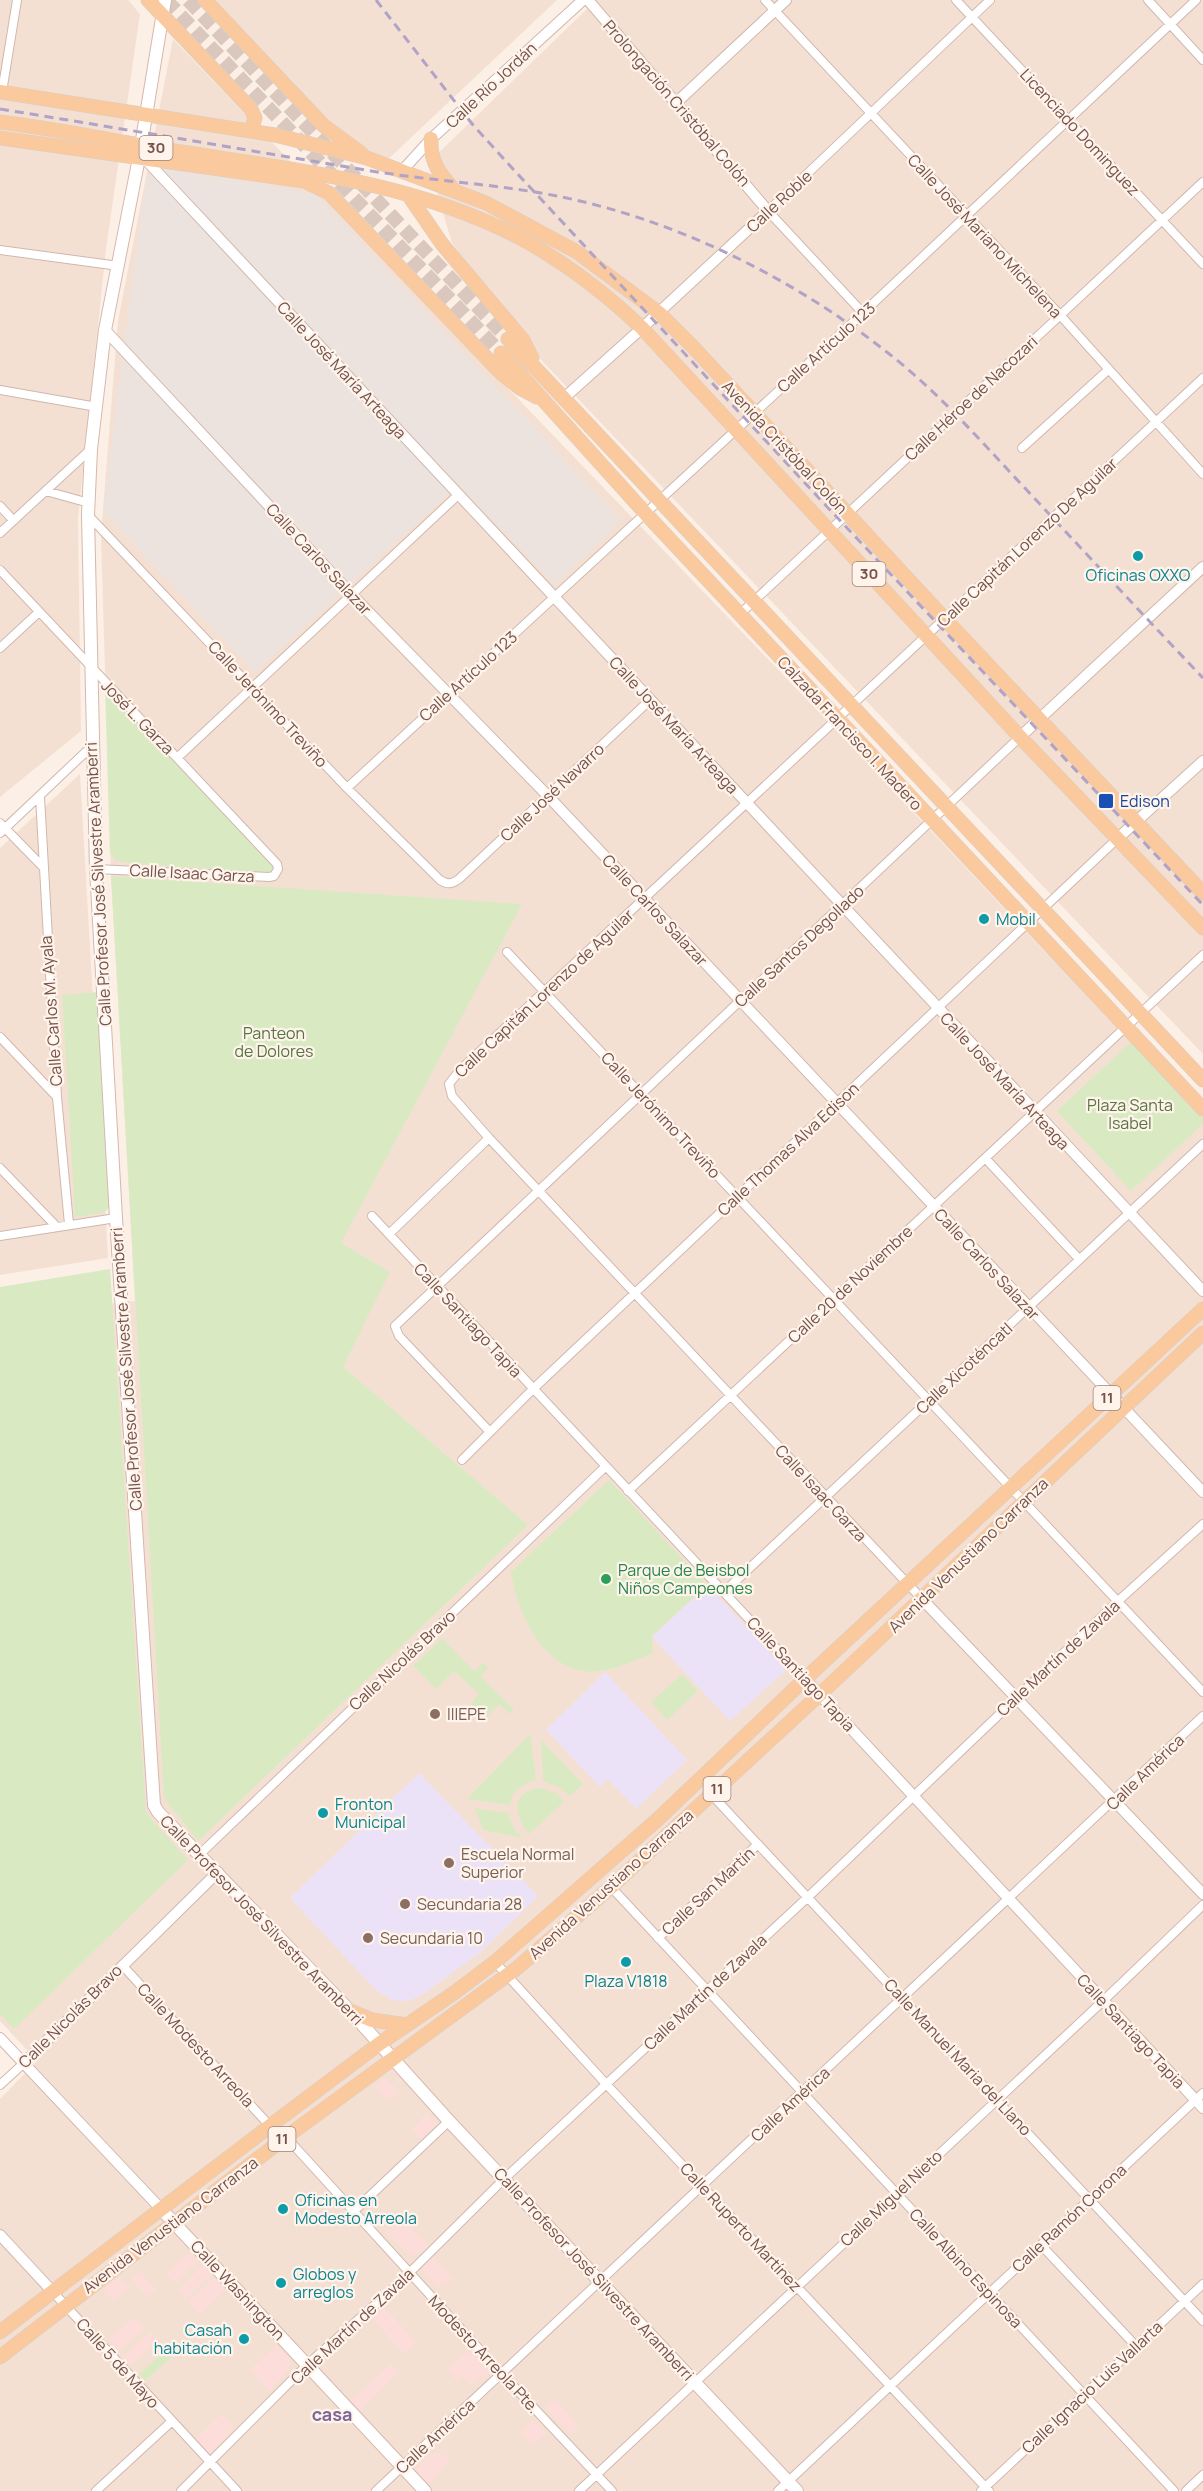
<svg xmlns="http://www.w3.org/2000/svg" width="1203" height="2491" viewBox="0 0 1203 2491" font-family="Manrope,sans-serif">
<rect width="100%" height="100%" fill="#fcefe5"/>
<path fill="#f4e0d3" d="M0,0h128l12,14 -34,235 -28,269 3,213 -81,66z
M199,0h358l-174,164 -65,-36z
M596,0h607v1054l-660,-692 -91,-119 -24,-80z
M173,39l664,692 209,222 80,74 77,82v1382h-1203v-392l37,-38 -37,-40v-707l135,-13 -24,-425 -10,-341 17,-214z
M80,774l28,484 -108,17v-427z"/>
<path fill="#fcddd9" d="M384,2077l15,14 -12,10 -12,-15z
M427,2113l10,10 -16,16 -10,-9z
M403,2219l26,27 -16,10 -28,-23z
M190,2252l8,8 -24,22 -8,-8z
M431,2255l23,23 -17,9 -18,-21z
M203,2265l8,10 -25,23 -8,-8z
M139,2271l17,19 -9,7 -16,-19z
M119,2278l9,10 -15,13 -9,-11 6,-8 2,1z
M214,2278l11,11 -25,26 -11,-14z
M384,2307l32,35 -12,12 -32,-36z
M135,2318l10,10 -27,24 -10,-13z
M150,2332l8,7 -27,26 -8,-8z
M276,2345l14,15v8l-20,23 -20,-21z
M468,2351l20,18 -1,8 -4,3 -3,-2 -9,7 -9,-9 -5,5 -10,-11z
M391,2364l8,8 -39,38 -9,-9z
M555,2399l25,28 -9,7 -26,-26z
M222,2414l12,15 -25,25 -14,-15z
M534,2420l12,13 -12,12 -14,-12z
M440,2453l2,3 1,-2 7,7 -22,24 -11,-14 2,-6 10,-10z"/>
<path fill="#ece3df" d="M160,167l155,27 306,326 -66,65 -96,-101 -204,188 -152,-161 43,-333z"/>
<path fill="#ece2f8" d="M707,1585l79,85 -56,51 -78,-84z
M605,1672l82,88 -51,49 -28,-30 -8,8 -54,-57z
M419,1773l119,123 -57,56 -58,42 -14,7 -16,-1 -16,-9 -87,-93z"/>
<path fill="#d9eac3" d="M105,687l172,177 -5,9 -139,-9 -17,-3 -6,-8z
M111,876l411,28 -181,339 49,29 -47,95 185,158 -330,316 -34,-43z
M98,992l12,214 -6,7 -29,4 -13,-222z
M1132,1041l71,77v6l-72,67 -74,-80z
M110,1269l36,544 42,47 -174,169 -14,-15v-727z
M609,1480l98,105 -55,51 1,17c-16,7 -34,15 -52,18 -54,8 -83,-55 -90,-99z
M442,1638l32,33 9,-8 5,5 -7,9 33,33 -4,4 -11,-10 -14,14 -14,-14 8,-10 -25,-23 -18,18 -23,-23z
M682,1674l16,17 -31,29 -16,-18z
M530,1734l6,46c-14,3 -24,11 -26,25l-43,-6z
M541,1740l42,44 -13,12 -10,-8 -17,-7z
M540,1788l16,5 8,9 -35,32c-15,-18 -19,-43 11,-46z
M475,1808l33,5 6,16 9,9 -40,-8z
M176,2341l6,6 -37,34 -6,-7z"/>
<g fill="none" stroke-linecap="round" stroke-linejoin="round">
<path stroke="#dac8be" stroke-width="14" stroke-dasharray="14 7" stroke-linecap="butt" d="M166,0l335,353
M188,0l320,339"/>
<defs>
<path id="minor" d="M765,0l295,315 143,159
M956,0l247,264
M1148,0l55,60
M2,92l15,-92
M0,250l119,16
M863,313l-95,-102 222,-211
M0,390l97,17
M1022,448l86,-78
M46,491l43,12
M0,506l13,14
M88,515l259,273 93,92c8,5 12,4 19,-1l191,-179
M0,533l91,-84
M0,570l277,294 1,5 -4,7 -5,1 -173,-8
M740,614l463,-432
M0,648l39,-36
M177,758l281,-263
M347,788l503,-463 346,-325
M40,797l17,300 12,127
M0,823l43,44
M0,833l92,-87
M507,952l696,740
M0,1037l57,60
M986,1159l93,100
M0,1168l56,58
M372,1216l433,463
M389,1234l100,-96
M0,1236l116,-18
M490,1432l-91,-96 -4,-10 625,-589
M462,1460l70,-70 585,-551
M628,1491l575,-536
M724,1592l479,-448
M922,1599l-433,-461 -37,-42 -3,-12 11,-14 743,-692
M711,1794l492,527
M200,1854l405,-387
M611,1887l563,604
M658,1938l100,-94
M495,1962l112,123 382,406
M122,1965l148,161
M0,2085l24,-22
M286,2137l216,237 110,117
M353,2212l96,-91
M1041,2245l95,101
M52,2291l185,200
M96,2491l75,-69
M181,2491l127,-127 87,-77 109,-108 304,-282 309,-295 86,-78
M376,2491l827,-775
M579,2491l524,-490 100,-96
M778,2491l425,-398
M981,2491l222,-207
M1186,2491l17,-16"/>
<path id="tertiary" d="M677,102l109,-102
M145,159l1058,1132
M401,172l30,-33 152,-139
M105,330l247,265 196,201 655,696
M564,398l78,-70 126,-117 -180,-211
M1020,737l183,-170
M1117,839l86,-78
M922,1599l281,295
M805,1679l398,429
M0,2038l161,171
M24,2063l194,-191
M0,2235l52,56"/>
<path id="secondary" d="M165,0l-26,158 -34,172 -14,119 -3,66 8,354 20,349 38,587 4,7 192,199 99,110 348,370
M161,2209l264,282"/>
<path id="primary" d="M148,0l103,109 4,9 -4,13
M205,0l119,126 37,27
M0,92l275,43 92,23 119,45 91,49 82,61 35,35 250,270 259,275
M0,122c59,7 117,20 175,29 115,18 243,32 347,88 44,24 84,55 120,89l378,409 183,191
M0,138l304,43 25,12 172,180 19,15 17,9
M431,139c-1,23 8,34 23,51
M409,196l33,48 81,96 9,18
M508,339l695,741
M501,353l145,161 557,595
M350,2011l22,9 35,5
M0,2332l270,-206 109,-82 75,-51 41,-31 162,-142 148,-141 398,-370
M0,2357l286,-220 231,-169 94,-81 221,-204 371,-350"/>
</defs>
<use href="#minor" stroke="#d0b7ae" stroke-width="10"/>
<use href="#tertiary" stroke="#d0b7ae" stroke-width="12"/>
<use href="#secondary" stroke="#d6b8ad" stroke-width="14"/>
<use href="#primary" stroke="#d8cfcc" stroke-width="15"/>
<use href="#minor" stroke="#fff" stroke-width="8"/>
<use href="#tertiary" stroke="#fff" stroke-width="10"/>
<use href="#secondary" stroke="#fff" stroke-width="12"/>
<use href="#primary" stroke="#fac99e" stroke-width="14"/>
<path stroke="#b0a3c6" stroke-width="3" stroke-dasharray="9 6" stroke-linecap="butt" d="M376,0l97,125 40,44 319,343 371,393
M0,109c124,20 247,41 371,62 62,10 125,13 186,25 120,24 236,82 331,157 50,39 91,86 134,132 60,64 120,129 181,193"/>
</g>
<g fill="#0f9aa8" stroke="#fff4eb" stroke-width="2">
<circle cx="1138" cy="556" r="6"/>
<circle cx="984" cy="919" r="6"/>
<circle cx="323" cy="1813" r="6"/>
<circle cx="626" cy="1962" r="6"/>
<circle cx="283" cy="2209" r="6"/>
<circle cx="281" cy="2283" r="6"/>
<circle cx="244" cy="2339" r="6"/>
</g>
<rect fill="#1a4fb4" stroke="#fff4eb" stroke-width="2" x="1098" y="793" width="16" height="16" rx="3"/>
<circle fill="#2e9e5b" stroke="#fff4eb" stroke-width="2" cx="606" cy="1579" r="6"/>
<g fill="#8d6e63" stroke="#fff4eb" stroke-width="2">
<circle cx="435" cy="1714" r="6"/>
<circle cx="449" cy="1863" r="6"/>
<circle cx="405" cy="1904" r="6"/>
<circle cx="368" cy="1938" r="6"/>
</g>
<g text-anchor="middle" stroke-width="4.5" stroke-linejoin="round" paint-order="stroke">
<g fill="#fff4eb" stroke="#9e837a" stroke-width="1.5">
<rect x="139.5" y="136" width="33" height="24" rx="4.5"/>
<rect x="852.5" y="562" width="33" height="24" rx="4.5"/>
<rect x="1093.5" y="1386" width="27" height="24" rx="4.5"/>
<rect x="703.5" y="1777" width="27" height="24" rx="4.5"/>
<rect x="268.5" y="2127" width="27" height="24" rx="4.5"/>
</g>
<g font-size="15" font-weight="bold" fill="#75524a">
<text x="156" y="153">30</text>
<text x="869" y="579">30</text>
<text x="1107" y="1403">11</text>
<text x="717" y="1794">11</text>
<text x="282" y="2144">11</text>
</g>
<g font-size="16" fill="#75524a" stroke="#fff4eb">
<text transform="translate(491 85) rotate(-43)" y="6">Calle Río Jordán</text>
<text transform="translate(677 103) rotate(49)" y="6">Prolongación Cristóbal Colón</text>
<text transform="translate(1080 132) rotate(47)" y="6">Licenciado Dominguez</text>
<text transform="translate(779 201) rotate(-43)" y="6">Calle Roble</text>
<text transform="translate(985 236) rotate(47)" y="6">Calle José Mariano Michelena</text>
<text transform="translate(826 347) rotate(-42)" y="6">Calle Artículo 123</text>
<text transform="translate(342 370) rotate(47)" y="6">Calle José María Arteaga</text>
<text transform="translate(971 398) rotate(-43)" y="6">Calle Héroe de Nacozari</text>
<text transform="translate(785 447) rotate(47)" y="6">Avenida Cristóbal Colón</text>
<text transform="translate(1027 542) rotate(-43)" y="6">Calle Capitán Lorenzo De Aguilar</text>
<text transform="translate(319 559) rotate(47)" y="6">Calle Carlos Salazar</text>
<text transform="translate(468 676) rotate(-42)" y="6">Calle Artículo 123</text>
<text transform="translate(268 704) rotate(47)" y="6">Calle Jerónimo Treviño</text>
<text transform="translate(138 717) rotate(46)" y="6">José L. Garza</text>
<text transform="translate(674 725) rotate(47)" y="6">Calle José María Arteaga</text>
<text transform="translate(850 733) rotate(47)" y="6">Calzada Francisco I. Madero</text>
<text transform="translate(552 792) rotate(-43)" y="6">Calle José Navarro</text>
<text transform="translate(192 873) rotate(3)" y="6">Calle Isaac Garza</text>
<text transform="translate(98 884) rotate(-93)" y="6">Calle Profesor José Silvestre Aramberri</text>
<text transform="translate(655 910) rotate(47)" y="6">Calle Carlos Salazar</text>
<text transform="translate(799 946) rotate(-43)" y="6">Calle Santos Degollado</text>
<text transform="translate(544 993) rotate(-43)" y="6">Calle Capitán Lorenzo de Aguilar</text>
<text transform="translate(51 1011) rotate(-94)" y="6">Calle Carlos M. Ayala</text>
<text transform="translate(1005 1081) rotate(47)" y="6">Calle José María Arteaga</text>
<text transform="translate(661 1115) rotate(47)" y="6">Calle Jerónimo Treviño</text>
<text transform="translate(788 1149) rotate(-43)" y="6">Calle Thomas Alva Edison</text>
<text transform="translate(987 1264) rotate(47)" y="6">Calle Carlos Salazar</text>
<text transform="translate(850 1284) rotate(-43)" y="6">Calle 20 de Noviembre</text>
<text transform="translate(468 1320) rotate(47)" y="6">Calle Santiago Tapia</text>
<text transform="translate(964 1368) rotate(-43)" y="6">Calle Xicoténcatl</text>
<text transform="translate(126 1369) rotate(-94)" y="6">Calle Profesor José Silvestre Aramberri</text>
<text transform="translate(821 1493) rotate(47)" y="6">Calle Isaac Garza</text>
<text transform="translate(968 1555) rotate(-44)" y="6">Avenida Venustiano Carranza</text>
<text transform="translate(1058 1658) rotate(-43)" y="6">Calle Martín de Zavala</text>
<text transform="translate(402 1660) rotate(-43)" y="6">Calle Nicolás Bravo</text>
<text transform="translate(801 1674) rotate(47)" y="6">Calle Santiago Tapia</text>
<text transform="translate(1145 1772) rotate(-44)" y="6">Calle América</text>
<text transform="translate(611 1884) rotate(-42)" y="6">Avenida Venustiano Carranza</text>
<text transform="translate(708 1891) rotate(-43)" y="6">Calle San Martín</text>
<text transform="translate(262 1920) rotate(46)" y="6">Calle Profesor José Silvestre Aramberri</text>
<text transform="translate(705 1992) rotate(-43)" y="6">Calle Martín de Zavala</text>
<text transform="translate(70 2016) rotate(-45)" y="6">Calle Nicolás Bravo</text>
<text transform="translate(1131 2031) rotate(47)" y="6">Calle Santiago Tapia</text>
<text transform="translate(196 2045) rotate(47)" y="6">Calle Modesto Arreola</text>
<text transform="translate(958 2057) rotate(47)" y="6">Calle Manuel Maria del Llano</text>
<text transform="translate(790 2104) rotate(-43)" y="6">Calle América</text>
<text transform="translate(891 2198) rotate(-43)" y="6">Calle Miguel Nieto</text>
<text transform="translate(1069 2218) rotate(-43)" y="6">Calle Ramón Corona</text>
<text transform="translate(170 2225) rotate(-37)" y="6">Avenida Venustiano Carranza</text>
<text transform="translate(741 2227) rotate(47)" y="6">Calle Ruperto Martínez</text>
<text transform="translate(966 2268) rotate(47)" y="6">Calle Albino Espinosa</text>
<text transform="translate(594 2274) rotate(47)" y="6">Calle Profesor José Silvestre Aramberri</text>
<text transform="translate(238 2290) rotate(47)" y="6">Calle Washington</text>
<text transform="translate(352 2326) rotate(-43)" y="6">Calle Martín de Zavala</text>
<text transform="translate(484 2354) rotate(47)" y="6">Modesto Arreola Pte.</text>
<text transform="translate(118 2363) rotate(48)" y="6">Calle 5 de Mayo</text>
<text transform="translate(1092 2387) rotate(-43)" y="6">Calle Ignacio Luis Vallarta</text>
<text transform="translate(435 2436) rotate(-43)" y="6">Calle América</text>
</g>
<g font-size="16" fill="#0d838f" stroke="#fff4eb" text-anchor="start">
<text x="1138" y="581" text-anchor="middle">Oficinas OXXO</text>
<text x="996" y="925">Mobil</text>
<text x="335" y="1810">Fronton<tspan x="335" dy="18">Municipal</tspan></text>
<text x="626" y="1987" text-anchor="middle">Plaza V1818</text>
<text x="295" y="2206">Oficinas en<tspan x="295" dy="18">Modesto Arreola</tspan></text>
<text x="293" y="2280">Globos y<tspan x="293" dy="18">arreglos</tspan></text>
<text x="232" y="2336" text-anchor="end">Casah<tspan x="232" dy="18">habitación</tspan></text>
</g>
<g font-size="16" fill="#164399" stroke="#fff4eb" text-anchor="start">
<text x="1120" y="807">Edison</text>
</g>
<g font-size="16" fill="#587540" stroke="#fff4eb">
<text x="274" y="1039">Panteon<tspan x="274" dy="18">de Dolores</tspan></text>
<text x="1130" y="1111">Plaza Santa<tspan x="1130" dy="18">Isabel</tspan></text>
</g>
<g font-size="16" fill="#27864d" stroke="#fff4eb" text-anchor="start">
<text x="618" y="1576">Parque de Beisbol<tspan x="618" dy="18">Niños Campeones</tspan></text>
</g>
<g font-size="16" fill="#785e54" stroke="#fff4eb" text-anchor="start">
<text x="447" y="1720">IIIEPE</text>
<text x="461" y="1860">Escuela Normal<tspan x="461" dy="18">Superior</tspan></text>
<text x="417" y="1910">Secundaria 28</text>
<text x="380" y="1944">Secundaria 10</text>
</g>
<g font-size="18" font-weight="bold" fill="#7f6698" stroke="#fff4eb">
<text x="332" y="2421">casa</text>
</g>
</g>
</svg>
